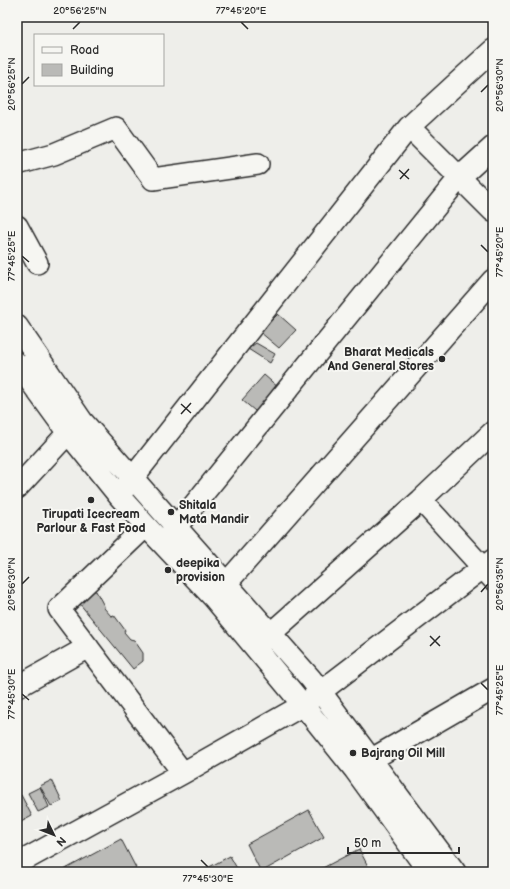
<svg xmlns="http://www.w3.org/2000/svg" width="510" height="889" viewBox="0 0 510 889" font-family="'Balsamiq Sans',sans-serif">
<rect width="100%" height="100%" fill="#eeeeea"/>
<filter id="ink" filterUnits="userSpaceOnUse"><feTurbulence type="fractalNoise" baseFrequency=".025" numOctaves="2"/><feDisplacementMap in="SourceGraphic" scale="8" xChannelSelector="R" yChannelSelector="G"/><feConvolveMatrix kernelMatrix="1 2 1 2 8 2 1 2 1" color-interpolation-filters="sRGB"/></filter>
<g filter="url(#ink)">
<path fill="#babab7" stroke="#2b2b2b" d="M278,314l18,16 -17,18 -19,-16z
M256,343l19,11 -5,9 -22,-14z
M264,375l15,13 -18,28 -19,-16z
M84,591h12l8,15v2l7,8 3,-1 11,15 -1,2 6,7 4,1 9,13v8l-10,8 -58,-71z
M52,780l10,21 -11,5 -11,-20z
M40,787l9,20 -11,5 -10,-19z
M21,795l11,21 -11,6 -4,-8v-16z
M309,810l15,27 -63,35 -14,-28z
M121,839l15,29 -7,4h-69z
M359,849l12,23h-56z
M230,856l9,16h-39z"/>
<g fill="none" stroke-linecap="round" stroke-linejoin="round">
<defs>
<path id="minor" d="M409,127l84,84
M17,164l37,-10 62,-26 37,51 105,-15
M17,226l20,37
M17,326l65,95 229,258 144,193
M17,363l51,70 51,63 27,30 68,72 89,107 52,65 74,102
M17,488l51,-55 9,-8
M124,489l285,-362 84,-77
M421,500l72,79
M146,526l-87,83 124,164
M168,537l292,-360 33,-30
M217,594l276,-314
M260,643l161,-143 72,-68
M17,687l71,-40
M360,766l133,-77
M17,864l166,-91 120,-68 190,-145"/>
</defs>
<use href="#minor" stroke="#2b2b2b" stroke-width="24"/>
<use href="#minor" stroke="#f6f6f2" stroke-width="21"/>
</g>
</g>
<path fill="none" stroke="#2b2b2b" stroke-width="1.5" d="M241,22l7,7M73,29l7,-7M22,84l7,-7M481,92l7,-7M399,170l10,9M400,179l9,-10M481,245l7,7M22,256l7,6M181,404l10,9M181,414l10,-11M22,584l7,-7M481,592l7,-8M430,636l10,10M430,646l10,-10M481,683l7,7M22,694l7,6M201,860l7,7"/>
<g fill="#2b2b2b" stroke="#f6f6f2" stroke-width="1.5">
<circle cx="442" cy="359" r="4"/>
<circle cx="91" cy="500" r="4"/>
<circle cx="171" cy="512" r="4"/>
<circle cx="168" cy="570" r="4"/>
<circle cx="353" cy="753" r="4"/>
</g>
<g text-anchor="middle" stroke-width="4" stroke-linejoin="round" paint-order="stroke">
<g font-size="12" font-weight="bold" fill="#2b2b2b" stroke="#f6f6f2" text-anchor="start">
<text x="434" y="356" text-anchor="end">Bharat Medicals<tspan x="434" dy="14">And General Stores</tspan></text>
<text x="179" y="509">Shitala<tspan x="179" dy="14">Mata Mandir</tspan></text>
<text x="91" y="518" text-anchor="middle">Tirupati Icecream<tspan x="91" dy="14">Parlour &amp; Fast Food</tspan></text>
<text x="176" y="567">deepika<tspan x="176" dy="14">provision</tspan></text>
<text x="361" y="757">Bajrang Oil Mill</text>
</g>
</g>
<rect width="510" height="889" fill="none" stroke="#f6f6f2" stroke-width="44"/>
<rect x="34" y="34" width="130" height="52" fill="#f6f6f2" stroke="#a5a5a2"/>
<rect x="42" y="47" width="20" height="6" fill="#f6f6f2" stroke="#a5a5a2"/>
<text x="70" y="54" font-size="12" fill="#2b2b2b">Road</text>
<rect x="42" y="64" width="20" height="12" fill="#babab7" stroke="#a5a5a2"/>
<text x="70" y="74" font-size="12" fill="#2b2b2b">Building</text>
<g transform="translate(54 835) rotate(133)" stroke="#f6f6f2" stroke-width="3" paint-order="stroke">
<path d="M0-3L7 15L0 10L-7 15Z" fill="#2b2b2b"/>
<text y="-6" font-size="11" font-weight="bold" text-anchor="middle" fill="#2b2b2b">N</text>
</g>
<path d="M348 847v6h111v-6" fill="none" stroke="#2b2b2b" stroke-width="2"/>
<text x="354" y="847" font-size="12" fill="#2b2b2b" stroke="#f6f6f2" stroke-width="3" paint-order="stroke">50 m</text>
<rect x="22" y="22" width="466" height="845" fill="none" stroke="#2b2b2b" stroke-width="1.5"/>
<g font-size="10" text-anchor="middle" fill="#2b2b2b">
<text x="80" y="14">20°56'25"N</text>
<text x="241" y="14">77°45'20"E</text>
<text transform="translate(11 84) rotate(-90)" y="4">20°56'25"N</text>
<text transform="translate(499 85) rotate(-90)" y="4">20°56'30"N</text>
<text transform="translate(499 252) rotate(-90)" y="4">77°45'20"E</text>
<text transform="translate(11 256) rotate(-90)" y="4">77°45'25"E</text>
<text transform="translate(11 584) rotate(-90)" y="4">20°56'30"N</text>
<text transform="translate(499 584) rotate(-90)" y="4">20°56'35"N</text>
<text transform="translate(499 690) rotate(-90)" y="4">77°45'25"E</text>
<text transform="translate(11 694) rotate(-90)" y="4">77°45'30"E</text>
<text x="208" y="882">77°45'30"E</text>
</g>
</svg>
